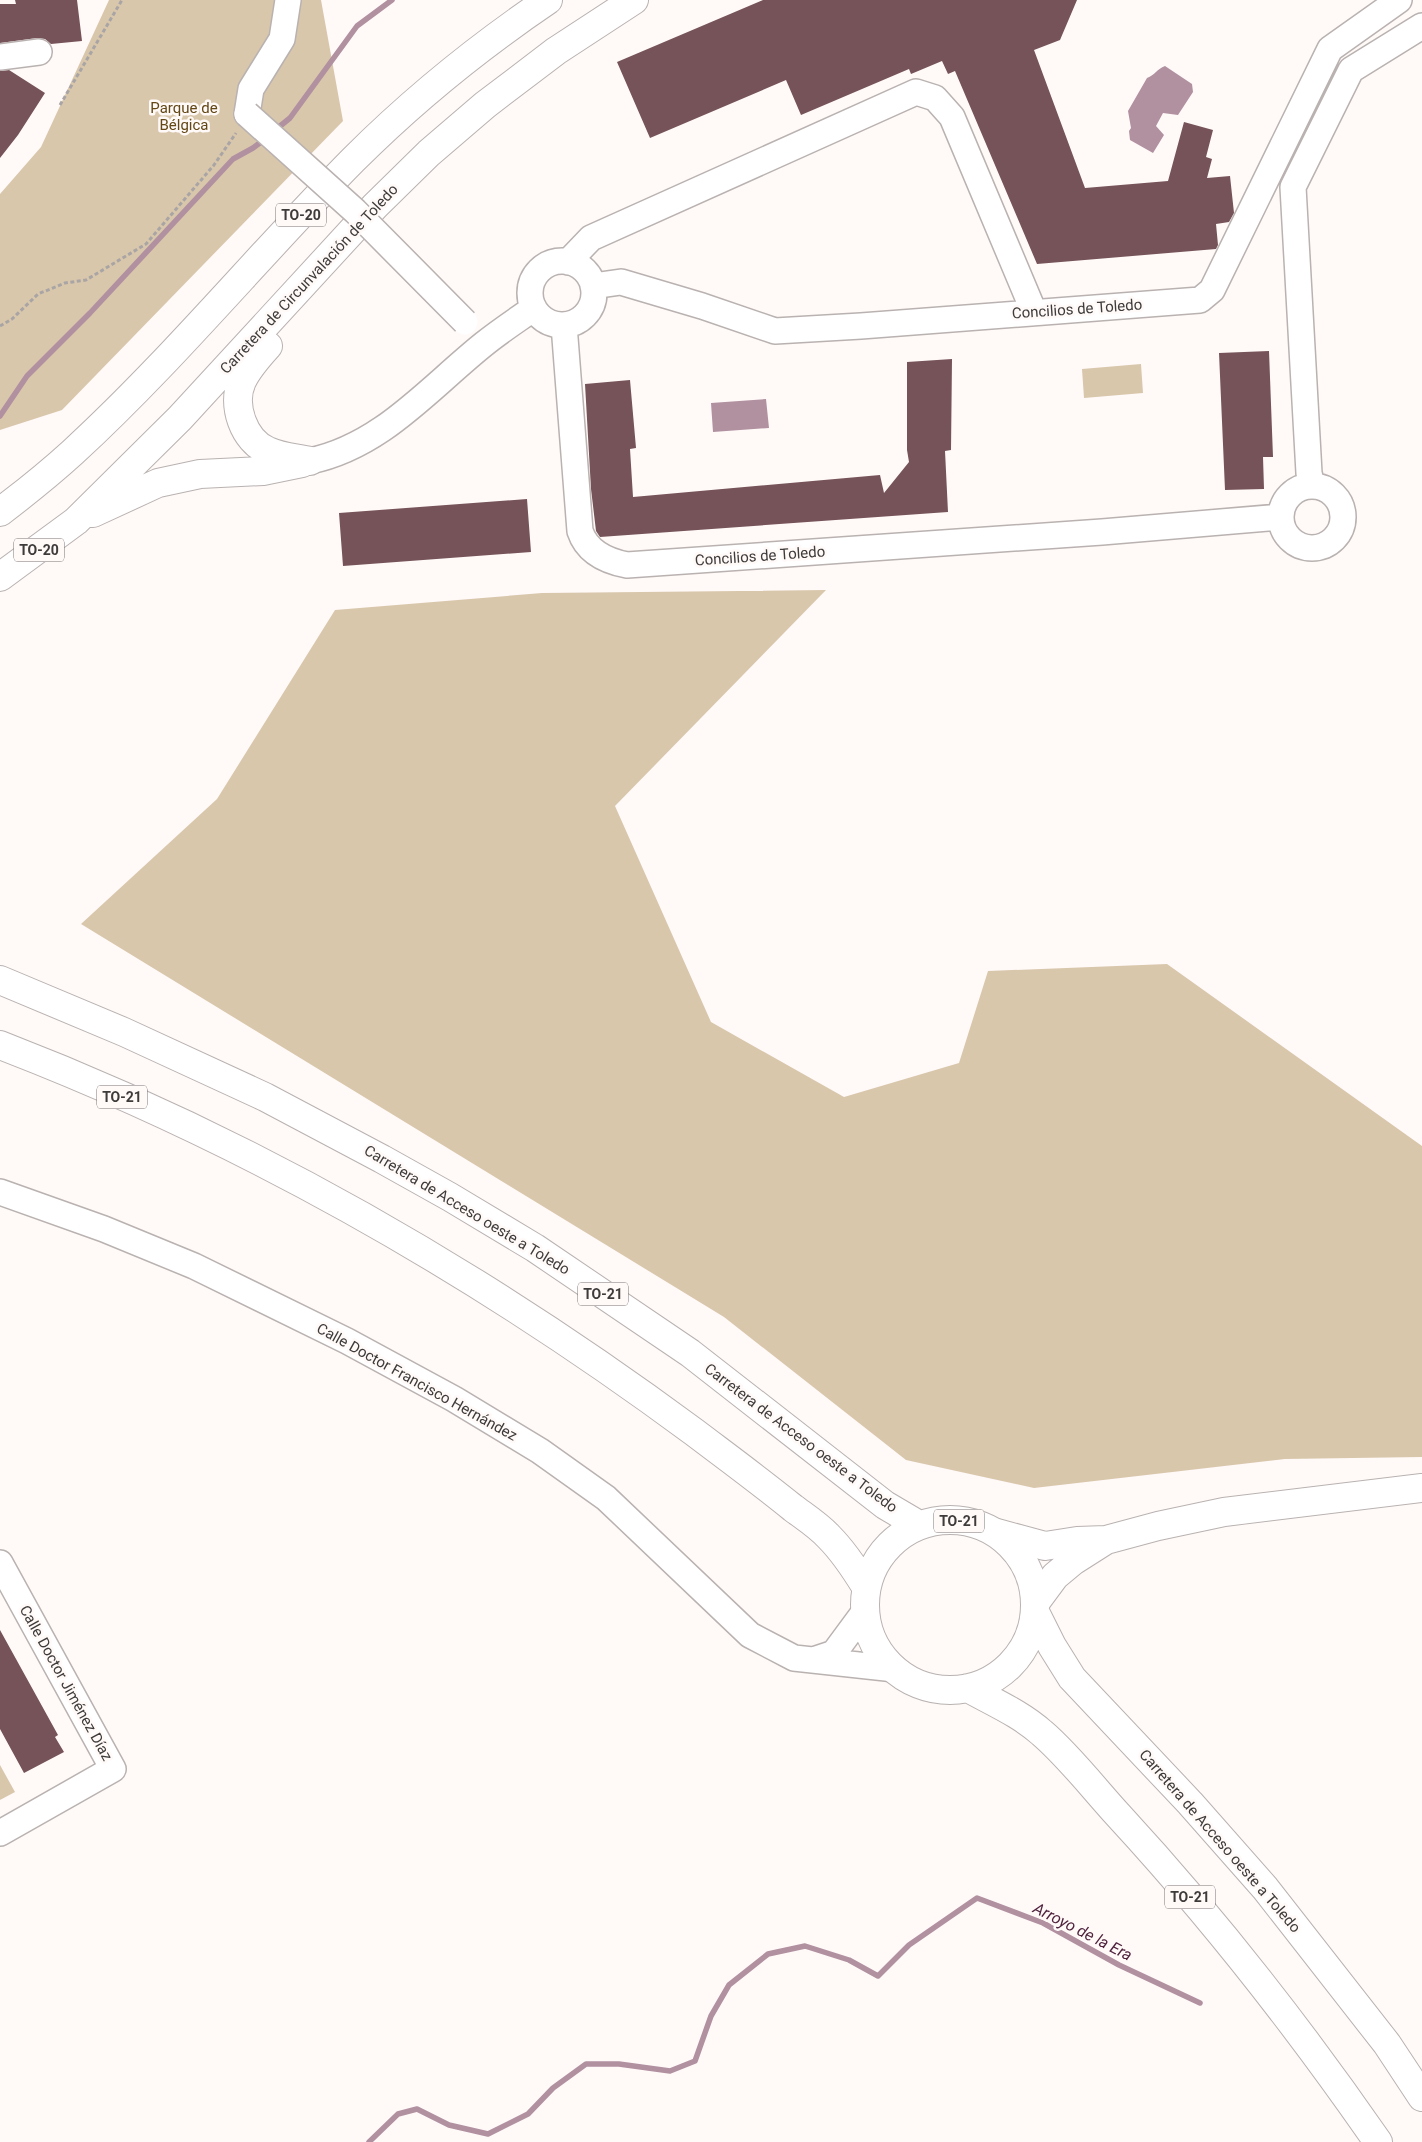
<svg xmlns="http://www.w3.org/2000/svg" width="1422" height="2142" viewBox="0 0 1422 2142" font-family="Roboto,sans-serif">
<rect width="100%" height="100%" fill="#fff9f8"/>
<path fill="#d9c7ac" d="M109,0h212l22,121 -281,289 -62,20v-236l41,-47z
M1141,364l2,29 -59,5 -2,-29z
M826,590l-211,216 96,216 133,75 115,-34 29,-92 179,-7 255,182v311l-137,2 -251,29 -128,-28 -182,-143 -643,-393 136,-125 118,-189 207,-17z
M0,1765l15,27 -15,8z"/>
<path fill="#b190a0" d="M1165,66l27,18 1,8 -15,23 -15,-2 -7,13 8,9 -11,18 -23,-13 -1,-9 2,-3 -3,-17 19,-33c8,-3 10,-9 18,-12z
M766,399l3,29 -56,4 -2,-29z"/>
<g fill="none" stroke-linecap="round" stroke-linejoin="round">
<path stroke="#b190a0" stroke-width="5.5" d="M274,131l16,-13 67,-92 35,-26
M0,416l27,-40 63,-63 143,-154 20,-11 12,-9
M369,2142l29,-28 19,-5 32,16 39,9 40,-20 25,-26 33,-24h33l51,7 25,-10 16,-45 18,-31 39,-31 37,-8 44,14 29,16 31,-31 68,-47 66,25 76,42 81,38"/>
</g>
<path fill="#755358" d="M15,0h62l5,41 -31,3 -6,-5 -8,-1 -37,5v-39h16z
M763,0h314l-17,40 -26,10 51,138 83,-7 16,-59 29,8 -7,27 6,2 -5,19 23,-2 4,37 -5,9 -13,2 2,21 -2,4 -179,15 -82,-193 -7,3 -6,-13 -31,13 -2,-5 -108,46 -15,-35 -136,58 -33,-76z
M9,70l36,23 -27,42 -18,23v-87z
M1269,351l4,106h-10l1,32 -39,1 -6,-137z
M952,359l-1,91 -6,1 3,61 -348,25 -4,-6 -5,-42 -6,-105 45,-4 6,68 -6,1 3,48 247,-22 4,18 25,-31 -2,-12v-88z
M527,499l4,53 -188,14 -4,-53z
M0,1630l58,105 -3,2 9,15 -40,21 -24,-44z"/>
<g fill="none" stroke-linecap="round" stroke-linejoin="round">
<defs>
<path id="minor" d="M0,57l39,-5
M247,114l4,-25 31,-50 6,-39
M530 293a32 32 0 1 1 64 0a32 32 0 1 1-64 0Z
M568,262l23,-24 325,-146 19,6 17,19 82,195
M593,286l28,-4 81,24 73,25 86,-5 339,-26 12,-10 118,-241 69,-49
M564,325l16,206c7,21 26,30 47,34l475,-33 178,-15
M310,461c72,-15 119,-73 174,-117 16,-13 33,-24 50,-36
M1281 517a31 31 0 1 1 62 0a31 31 0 1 1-62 0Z
M1312,486l-3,-13 -16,-286 58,-117 71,-44
M0,1192l104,37 90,37 153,75 107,58 86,52 66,47 144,137 44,23 101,11
M0,1563l113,206 -113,64
M813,1660l21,-7 31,-42"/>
<path id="major" d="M997,1533l48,13 32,-5 29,-1 52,-14 66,-14 198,-24
M1035,1603l20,-27 18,-15 33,-21"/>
<path id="highway" d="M268,346c-9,10 -20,22 -26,35 -11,24 2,60 26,70 12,6 29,7 42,10
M0,512c25,-19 50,-39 73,-60 99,-91 185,-196 280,-292 58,-58 127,-114 195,-160
M93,513l65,-30 42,-9 63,-3 39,-8
M0,577l76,-56 104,-103 195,-212 54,-53 56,-48 71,-54 78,-51
M0,980l124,52 141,65 117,62 68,38 85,51 155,105 195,152 34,20
M0,1045c247,95 482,230 694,387 33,25 67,50 99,76 12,9 26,18 36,29 15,15 26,32 37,50
M865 1605a85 85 0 1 1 170 0a85 85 0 1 1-170 0Z
M1035,1612l17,34 20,32 118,125 75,85 122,156 35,53
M968,1688c25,14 53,26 74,45 27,23 53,57 77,83 94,102 180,212 259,326"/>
</defs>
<use href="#minor" stroke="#b9b2b1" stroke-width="28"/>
<use href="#major" stroke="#b9b2b1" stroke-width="30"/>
<use href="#highway" stroke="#b9b2b1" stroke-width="30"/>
<path stroke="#aaa5a5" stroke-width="3" stroke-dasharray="4 2.5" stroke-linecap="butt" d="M60,105l62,-105
M0,326l12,-7 26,-25 27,-11 21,-3 60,-36 68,-79 22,-32"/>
<use href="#minor" stroke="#fff" stroke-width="25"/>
<use href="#major" stroke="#fff" stroke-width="28"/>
<use href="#highway" stroke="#fff" stroke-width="28"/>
<defs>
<path id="minor-bridge" d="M247,114l108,97 110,111"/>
</defs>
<use href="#minor-bridge" stroke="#b9b2b1" stroke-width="28" stroke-linecap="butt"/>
<use href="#minor-bridge" stroke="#fff" stroke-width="25"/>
</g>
<g text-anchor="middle" stroke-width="5" stroke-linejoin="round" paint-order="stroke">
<g fill="#fff9f8" stroke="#787474" stroke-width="1">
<rect x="276" y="203.5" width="50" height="23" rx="4"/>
<rect x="14" y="538.5" width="50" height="23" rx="4"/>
<rect x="97" y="1085.5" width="50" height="23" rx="4"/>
<rect x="578" y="1282.5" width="50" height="23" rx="4"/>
<rect x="934" y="1509.5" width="50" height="23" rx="4"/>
<rect x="1165" y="1885.5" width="50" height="23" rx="4"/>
</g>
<g font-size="14" font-weight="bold" fill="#3e3b3b">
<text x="301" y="220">TO-20</text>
<text x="39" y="555">TO-20</text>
<text x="122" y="1102">TO-21</text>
<text x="603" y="1299">TO-21</text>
<text x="959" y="1526">TO-21</text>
<text x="1190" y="1902">TO-21</text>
</g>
<g font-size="15" fill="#634714" stroke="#fff9f8">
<text x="184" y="113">Parque de<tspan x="184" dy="17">Bélgica</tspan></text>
</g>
<g font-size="15" fill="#3e3b3b" stroke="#fff9f8">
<text transform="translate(309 279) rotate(-47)" y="5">Carretera de Circunvalación de Toledo</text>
<text transform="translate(1077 309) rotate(-4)" y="5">Concilios de Toledo</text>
<text transform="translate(760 556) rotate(-4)" y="5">Concilios de Toledo</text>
<text transform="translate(467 1210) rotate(31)" y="5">Carretera de Acceso oeste a Toledo</text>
<text transform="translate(417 1382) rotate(29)" y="5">Calle Doctor Francisco Hernández</text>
<text transform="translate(801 1438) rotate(37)" y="5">Carretera de Acceso oeste a Toledo</text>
<text transform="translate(66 1683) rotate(61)" y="5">Calle Doctor Jiménez Díaz</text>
<text transform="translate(1220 1841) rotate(49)" y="5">Carretera de Acceso oeste a Toledo</text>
</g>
<g font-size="16" font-style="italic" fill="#50233d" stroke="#fff9f8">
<text transform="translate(1083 1931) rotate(27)" y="6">Arroyo de la Era</text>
</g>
</g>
</svg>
